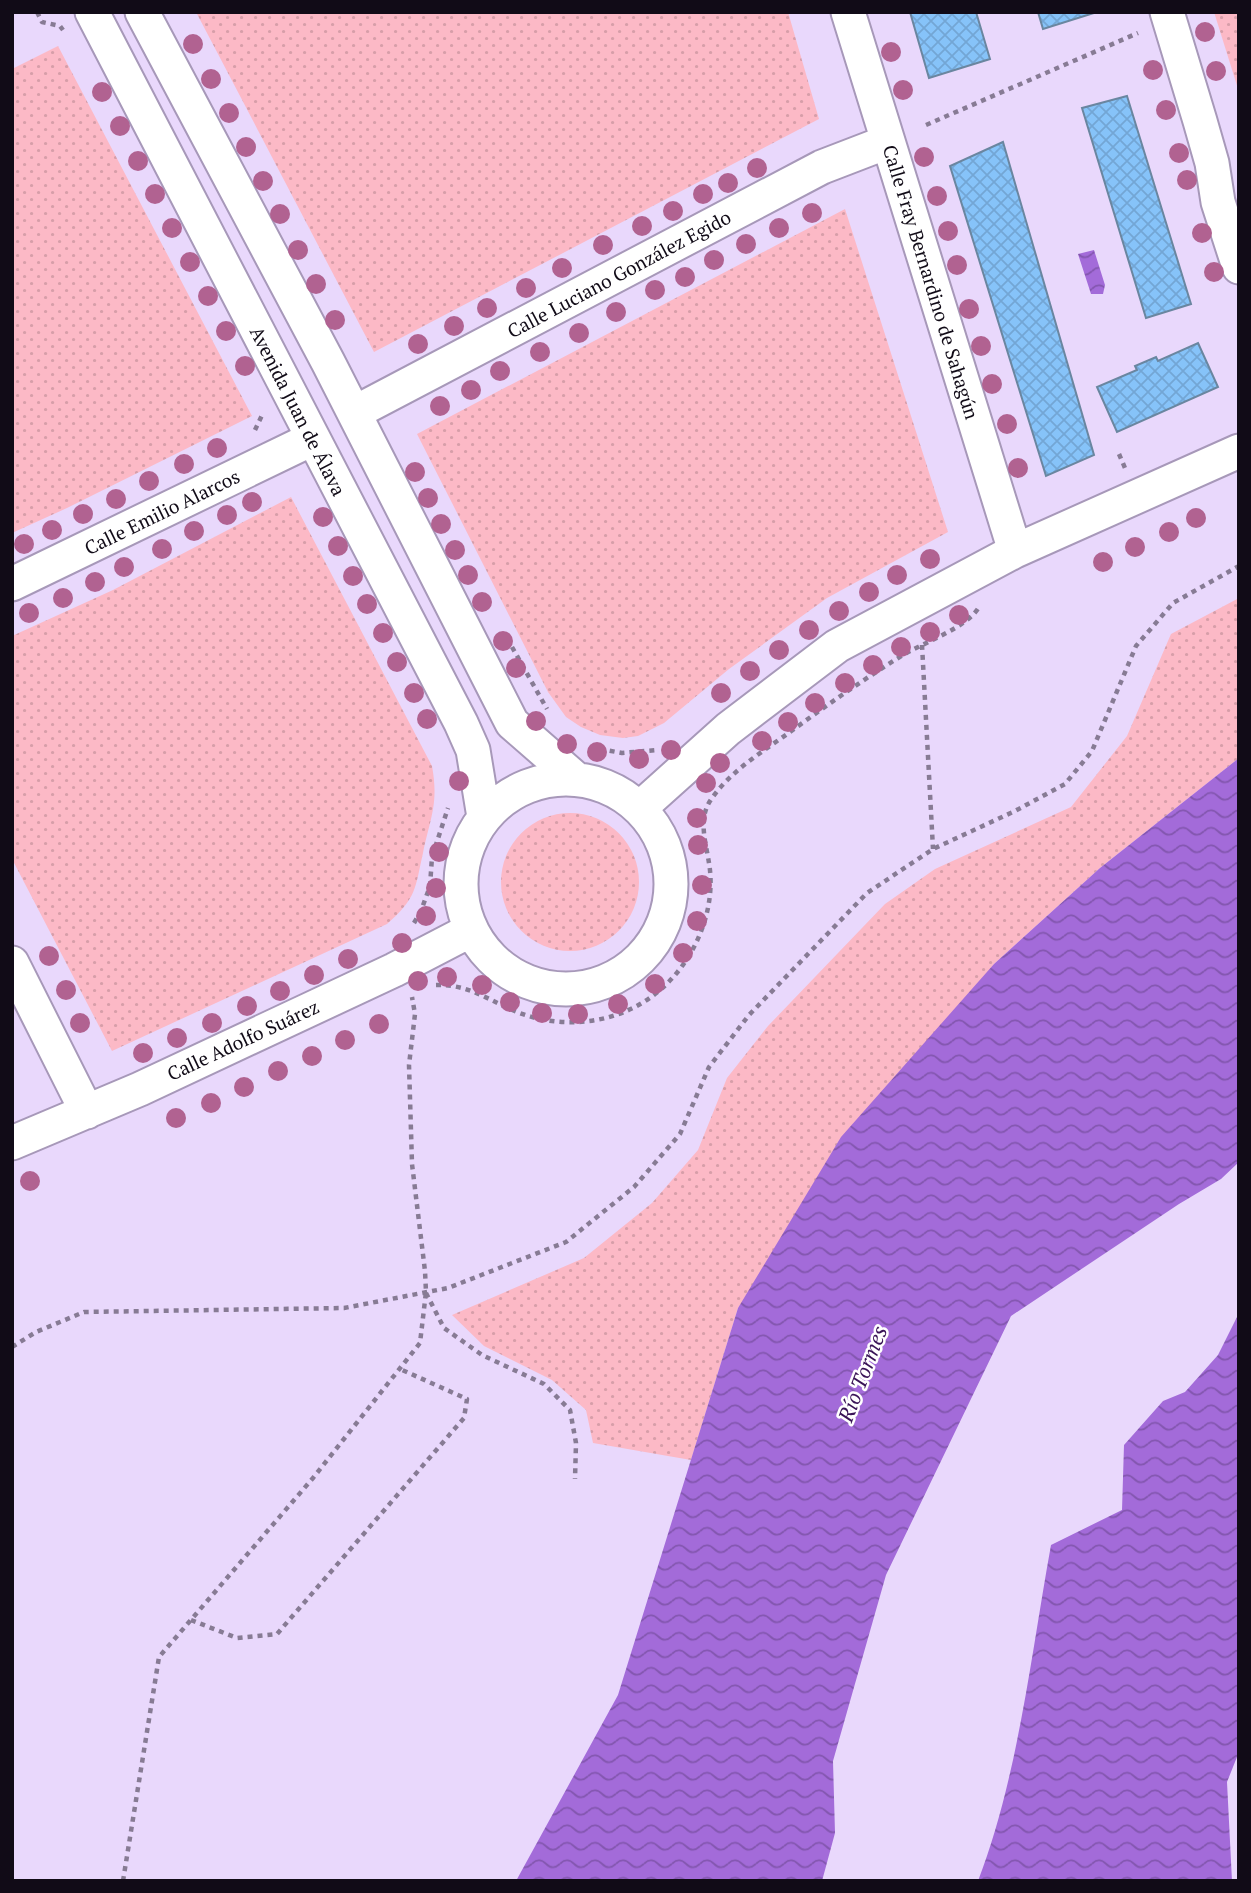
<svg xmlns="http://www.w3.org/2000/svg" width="1251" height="1893" viewBox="0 0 1251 1893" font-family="'PT Serif',serif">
<defs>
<pattern id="grass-dots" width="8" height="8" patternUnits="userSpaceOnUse" patternTransform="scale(1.75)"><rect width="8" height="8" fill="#fcb9c6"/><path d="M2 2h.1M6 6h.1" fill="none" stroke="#d79ea9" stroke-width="1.8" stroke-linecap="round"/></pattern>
<pattern id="water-waves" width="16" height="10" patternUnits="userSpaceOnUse" patternTransform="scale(1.75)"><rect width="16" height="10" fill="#a36bd9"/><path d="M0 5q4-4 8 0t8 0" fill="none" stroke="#8356af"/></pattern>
<pattern id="building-cross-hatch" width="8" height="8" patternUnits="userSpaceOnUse" patternTransform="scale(1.75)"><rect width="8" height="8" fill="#86c3f9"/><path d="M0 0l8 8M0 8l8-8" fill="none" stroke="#73a6d5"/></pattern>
</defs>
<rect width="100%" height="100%" fill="#e9d8fc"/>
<path fill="url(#grass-dots)" d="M196,12h592l31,107 -445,233z
M1214,12h25v80z
M58,46l194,370 -185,92 -55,25v-464z
M845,209l103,323 -121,66 -98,71 -65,54 -26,13 -15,2 -23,-3 -19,-8 -15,-10 -18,-25 -131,-258z
M291,497l141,269c7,38 -2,52 -9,87 -8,35 -6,45 -36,71l-275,127 -100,-192v-223l101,-46z
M1239,598v160l-139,110 -106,96 -256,344 -47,152 -98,-17 -7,-33 -34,-30 -68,-34 -32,-31 132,-57 68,-55 46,-53 29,-72 41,-52 117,-122 50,-35 136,-62 56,-71 44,-102z
M501 882a69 69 0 1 1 138 0a69 69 0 1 1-138 0Z"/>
<path fill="url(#water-waves)" d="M1094,250l11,35 -2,9h-12l-13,-40z
M1239,758v404l-18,17 -42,25 -168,112 -125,259 -53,186 2,72 -13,48h-306l102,-186 120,-387 103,-171 153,-173 106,-96z
M1239,1313v439l-12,30 5,99h-254c40,-104 53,-226 73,-336l71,-35 2,-65 39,-44 22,-9 33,-37z"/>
<path fill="url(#building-cross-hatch)" stroke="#6a86a0" stroke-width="2" d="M910,12h66l14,47 -61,19z
M1038,12h59l-54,17z
M1127,96l64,208 -45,14 -64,-210z
M1003,142l91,313 -48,21 -96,-310z
M1198,343l20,44 -101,45 -20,-45 40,-17 -2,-4 21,-9 2,4z"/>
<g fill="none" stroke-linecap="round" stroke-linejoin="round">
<defs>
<path id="minor" d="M92,12l369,711 12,27 11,67
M142,12l186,350 184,361 63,55
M848,12l167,539
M1167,12l33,109 12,42 6,39 21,65
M354,413l468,-246 65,-25
M12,584l300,-145
M461 884a105 105 0 1 1 210 0a105 105 0 1 1-210 0Z
M640,808l88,-79 109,-83 178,-95 224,-100
M12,963l75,149
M12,1143l128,-54 254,-119 77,-40"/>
</defs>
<use href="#minor" stroke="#a798b9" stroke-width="37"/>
<path stroke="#877b94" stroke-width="4.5" stroke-dasharray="5 5" stroke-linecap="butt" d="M37,12l5,10 18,4 3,4
M926,125l212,-92
M255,430l8,-17
M1119,454l6,14
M922,645l11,204
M512,647l35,62
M590,747l32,6 35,-3
M414,923l7,-12 9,-25 2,-29 16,-49
M436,985c29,-1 48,12 74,24 41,19 92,18 132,-6 46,-27 76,-87 67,-140 -3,-20 -11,-43 1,-62 19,-29 52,-49 80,-69 37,-27 74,-53 113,-77 20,-12 65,-28 76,-48
M426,1293l18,35 38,27 62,29 26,26 6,33 -1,36
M12,1347l24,-15 48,-20 260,-4 104,-20 118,-46 68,-55 46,-53 29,-67 40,-52 118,-122 66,-44 82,-38 50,-27 27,-33 44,-105 37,-43 66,-37
M191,1620l46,18 40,-4 187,-216 3,-19 -67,-30
M123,1881l36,-224 154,-179 107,-135 6,-51 -1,-21 -13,-107 -3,-99 6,-51 -3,-17"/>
<use href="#minor" stroke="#fff" stroke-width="33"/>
</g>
<g fill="#b16291">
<circle cx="1205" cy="32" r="10"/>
<circle cx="193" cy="44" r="10"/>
<circle cx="891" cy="52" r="10"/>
<circle cx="1153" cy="70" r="10"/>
<circle cx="1216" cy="71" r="10"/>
<circle cx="211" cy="79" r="10"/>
<circle cx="903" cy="90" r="10"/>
<circle cx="102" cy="92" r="10"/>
<circle cx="1166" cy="110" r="10"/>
<circle cx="229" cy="113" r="10"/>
<circle cx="120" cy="126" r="10"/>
<circle cx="246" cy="147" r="10"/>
<circle cx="1179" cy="153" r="10"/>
<circle cx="924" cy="157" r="10"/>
<circle cx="138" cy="161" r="10"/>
<circle cx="757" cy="168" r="10"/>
<circle cx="1187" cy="180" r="10"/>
<circle cx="263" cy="181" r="10"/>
<circle cx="728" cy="183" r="10"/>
<circle cx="155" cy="194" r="10"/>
<circle cx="703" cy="194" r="10"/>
<circle cx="937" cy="196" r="10"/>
<circle cx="673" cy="211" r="10"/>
<circle cx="812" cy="213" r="10"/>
<circle cx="280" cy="214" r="10"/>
<circle cx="642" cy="226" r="10"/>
<circle cx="172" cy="228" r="10"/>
<circle cx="779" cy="228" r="10"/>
<circle cx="948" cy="231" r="10"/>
<circle cx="1202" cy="233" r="10"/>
<circle cx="746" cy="244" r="10"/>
<circle cx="603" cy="245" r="10"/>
<circle cx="298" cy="250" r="10"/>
<circle cx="714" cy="260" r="10"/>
<circle cx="190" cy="262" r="10"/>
<circle cx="957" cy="265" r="10"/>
<circle cx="562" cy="268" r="10"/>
<circle cx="1214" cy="272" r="10"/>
<circle cx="685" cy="277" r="10"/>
<circle cx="316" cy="284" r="10"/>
<circle cx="526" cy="288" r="10"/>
<circle cx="655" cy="290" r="10"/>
<circle cx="208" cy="296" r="10"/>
<circle cx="487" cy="308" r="10"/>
<circle cx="969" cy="309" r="10"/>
<circle cx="616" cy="312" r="10"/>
<circle cx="335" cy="320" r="10"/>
<circle cx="454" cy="326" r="10"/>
<circle cx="226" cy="331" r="10"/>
<circle cx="579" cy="333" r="10"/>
<circle cx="418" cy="344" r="10"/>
<circle cx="981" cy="346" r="10"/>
<circle cx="540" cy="352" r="10"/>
<circle cx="245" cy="366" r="10"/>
<circle cx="500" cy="371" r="10"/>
<circle cx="992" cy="384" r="10"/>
<circle cx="471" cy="390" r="10"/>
<circle cx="440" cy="406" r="10"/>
<circle cx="1007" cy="424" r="10"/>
<circle cx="217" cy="448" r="10"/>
<circle cx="184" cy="464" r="10"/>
<circle cx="1018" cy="468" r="10"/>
<circle cx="415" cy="472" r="10"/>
<circle cx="149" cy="481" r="10"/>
<circle cx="428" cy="498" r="10"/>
<circle cx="116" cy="499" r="10"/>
<circle cx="252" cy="502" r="10"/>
<circle cx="83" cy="514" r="10"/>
<circle cx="227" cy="515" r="10"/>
<circle cx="323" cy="517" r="10"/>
<circle cx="1196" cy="518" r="10"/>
<circle cx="441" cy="524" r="10"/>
<circle cx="52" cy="530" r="10"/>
<circle cx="194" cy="531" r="10"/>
<circle cx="1169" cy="532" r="10"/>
<circle cx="24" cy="544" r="10"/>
<circle cx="338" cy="546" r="10"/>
<circle cx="1135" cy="547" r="10"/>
<circle cx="162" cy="549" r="10"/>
<circle cx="455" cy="550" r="10"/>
<circle cx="930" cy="559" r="10"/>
<circle cx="1103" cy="562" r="10"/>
<circle cx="124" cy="567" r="10"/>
<circle cx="468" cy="575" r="10"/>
<circle cx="897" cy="575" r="10"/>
<circle cx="353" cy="576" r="10"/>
<circle cx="95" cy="582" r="10"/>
<circle cx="869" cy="592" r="10"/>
<circle cx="63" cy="598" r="10"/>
<circle cx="482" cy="602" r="10"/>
<circle cx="367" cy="604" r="10"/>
<circle cx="839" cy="611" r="10"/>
<circle cx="29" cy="613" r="10"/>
<circle cx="959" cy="615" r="10"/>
<circle cx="809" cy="630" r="10"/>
<circle cx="930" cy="632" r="10"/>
<circle cx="383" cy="633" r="10"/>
<circle cx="503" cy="641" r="10"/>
<circle cx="901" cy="647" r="10"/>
<circle cx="779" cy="650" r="10"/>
<circle cx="397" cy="662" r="10"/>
<circle cx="873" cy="665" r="10"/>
<circle cx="516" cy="668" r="10"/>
<circle cx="750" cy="671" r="10"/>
<circle cx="845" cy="683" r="10"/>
<circle cx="414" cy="693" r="10"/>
<circle cx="721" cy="693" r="10"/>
<circle cx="815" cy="703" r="10"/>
<circle cx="427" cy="719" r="10"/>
<circle cx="536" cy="721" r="10"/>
<circle cx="788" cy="722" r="10"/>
<circle cx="762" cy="741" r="10"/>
<circle cx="567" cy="744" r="10"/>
<circle cx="671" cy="750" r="10"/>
<circle cx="597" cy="752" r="10"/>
<circle cx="639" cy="759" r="10"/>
<circle cx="720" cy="763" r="10"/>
<circle cx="459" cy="781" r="10"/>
<circle cx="706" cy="783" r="10"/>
<circle cx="697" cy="818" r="10"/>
<circle cx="698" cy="845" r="10"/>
<circle cx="439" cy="852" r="10"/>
<circle cx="702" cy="885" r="10"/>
<circle cx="436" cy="888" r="10"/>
<circle cx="426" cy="916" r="10"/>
<circle cx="697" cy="921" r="10"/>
<circle cx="402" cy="943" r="10"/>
<circle cx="683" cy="953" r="10"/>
<circle cx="49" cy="956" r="10"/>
<circle cx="348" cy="959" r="10"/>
<circle cx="314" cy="975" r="10"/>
<circle cx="447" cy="977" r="10"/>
<circle cx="418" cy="981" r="10"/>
<circle cx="655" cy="984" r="10"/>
<circle cx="482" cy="985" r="10"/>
<circle cx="66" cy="990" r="10"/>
<circle cx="280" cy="991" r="10"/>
<circle cx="510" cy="1002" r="10"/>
<circle cx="618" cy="1004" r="10"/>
<circle cx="247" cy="1006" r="10"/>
<circle cx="542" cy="1013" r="10"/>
<circle cx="578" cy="1014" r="10"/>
<circle cx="80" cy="1023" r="10"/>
<circle cx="212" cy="1023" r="10"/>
<circle cx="379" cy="1024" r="10"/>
<circle cx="177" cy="1038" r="10"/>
<circle cx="345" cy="1040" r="10"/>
<circle cx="143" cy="1053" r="10"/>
<circle cx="312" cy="1056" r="10"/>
<circle cx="278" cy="1071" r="10"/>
<circle cx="244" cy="1087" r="10"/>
<circle cx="211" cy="1103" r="10"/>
<circle cx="176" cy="1118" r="10"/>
<circle cx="30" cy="1181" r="10"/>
</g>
<g text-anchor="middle" stroke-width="5" stroke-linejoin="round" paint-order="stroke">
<g font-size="19" fill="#110b17" stroke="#fff">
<text transform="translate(619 274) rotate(-28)" y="7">Calle Luciano González Egido</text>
<text transform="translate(931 282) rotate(73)" y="7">Calle Fray Bernardino de Sahagún</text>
<text transform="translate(298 411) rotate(63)" y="7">Avenida Juan de Álava</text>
<text transform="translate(162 512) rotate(-26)" y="7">Calle Emilio Alarcos</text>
<text transform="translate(243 1040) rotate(-25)" y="7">Calle Adolfo Suárez</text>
</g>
<g font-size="21" font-style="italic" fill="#391357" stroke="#fff">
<text transform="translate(863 1374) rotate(-69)" y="7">Río Tormes</text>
</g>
</g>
<rect width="1251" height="1893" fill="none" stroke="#110b17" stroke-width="28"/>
</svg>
